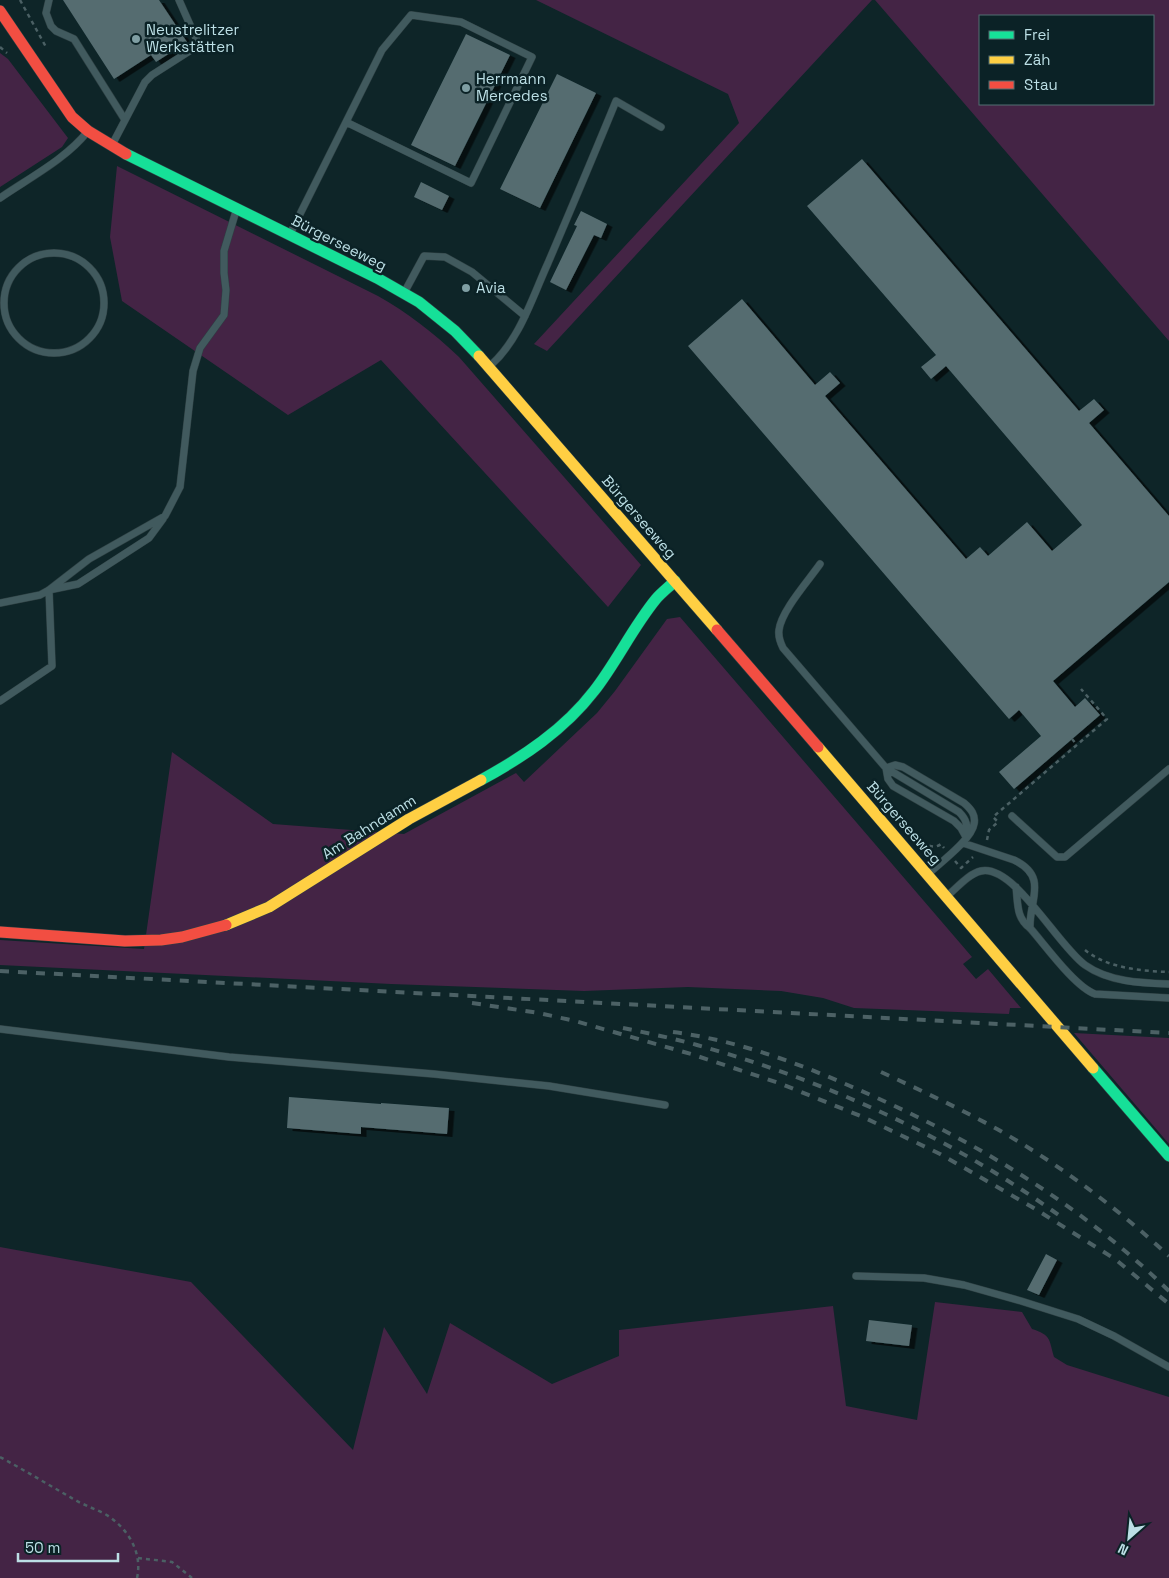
<svg xmlns="http://www.w3.org/2000/svg" width="1169" height="1578" viewBox="0 0 1169 1578" font-family="'Space Grotesk',sans-serif">
<defs>
<filter id="shadow"><feDropShadow dx="5.5" dy="3" stdDeviation="0" flood-color="#0009"/></filter>
</defs>
<rect width="100%" height="100%" fill="#0e2528"/>
<path fill="#442445" fill-rule="evenodd" d="M536,0h336l-325,351 -13,-7 205,-221 -11,-29z
M875,0h294v341zM980,16h173v88h-173z
M0,53l8,6 60,79 -6,9 -62,40z
M117,166l261,130c30,17 56,37 81,61l182,208 -33,42 -227,-247 -93,55 -166,-114 -12,-64z
M680,617l292,340 -9,7 13,15 12,-10 33,39h-11l-1,6 -155,-6 -31,-10 -42,-7 -93,-4 -104,4 -193,-7 -391,-19v-25l144,9 28,-197 101,72 131,10 112,-61 8,9 73,-69 18,-22 52,-72z
M1074,1033l95,5v106z
M0,1247l191,35 162,168 31,-123 43,67 23,-71 102,61 67,-28v-26l214,-24 13,100 71,14 18,-118 87,10 10,17c19,6 17,10 22,28l13,8 102,32v181h-1169z"/>
<path fill="#546c70" filter="url(#shadow)" d="M63,0h96l28,42 -31,20 -5,-7 -37,24z
M466,34l44,21 -55,111 -44,-21z
M557,74l39,19 -56,115 -40,-19z
M862,159l217,252 15,-12 10,11 -15,13 80,93v66l-116,99 22,26 10,-9 15,17 -86,74 -15,-17 42,-36 -22,-26 -10,9 -321,-373 54,-47 73,86 15,-13 10,11 -15,13 141,163 14,-12 8,9 39,-34 25,29 30,-26 -136,-159 -15,13 -10,-12 15,-12 -129,-149z
M421,182l28,14 -7,14 -28,-13z
M581,211l26,13 -6,14 -7,-3 -28,55 -16,-8 27,-56 -3,-1z
M289,1097l92,7v-1l68,5 -2,26 -86,-7v7l-74,-6z
M1046,1254l11,6 -18,35 -12,-5z
M869,1320l43,5 -3,21 -43,-5z"/>
<g fill="none" stroke-linecap="round" stroke-linejoin="round">
<defs>
<path id="lane" d="M49,0l-3,13 5,13 5,5 18,8 51,81
M113,143l32,-61 7,-7 47,-30 -20,-45
M0,198c29,-20 66,-39 88,-67
M290,234l92,-184 29,-35 50,7 71,35 -61,126 -125,-61
M4 303a50 50 0 1 1 100 0a50 50 0 1 1-100 0Z
M404,293l20,-37 21,1 27,15 53,44
M491,365c29,-26 41,-67 57,-102 23,-54 46,-108 68,-162l45,26
M820,564c-11,16 -39,47 -41,66 -1,7 1,12 4,18l103,120 73,44c8,8 9,14 7,25
M0,603l40,-8 9,-5 40,-31 76,-43 15,-29 13,-116 7,-23 24,-33 2,-25 -2,-17v-22l12,-40
M0,701l52,-35 -3,-76 29,-6 71,-46 14,-19
M886,768l9,-3 8,2 61,36c7,6 12,12 10,21 -2,15 -34,39 -46,50
M886,768l2,11 5,7 61,35 7,7 5,9
M1012,816l45,41h8l104,-88
M963,843l51,17c35,17 15,40 16,68
M1016,887c2,16 0,31 14,41 15,17 45,59 65,66l74,4
M947,896c10,-8 21,-22 34,-25 33,-7 77,75 104,94 24,17 56,18 84,19
M0,1029l229,28 205,17 115,12 116,19
M856,1276l68,2 40,7 57,16 57,18 36,17 55,31"/>
<path id="fast" d="M126,154l251,124 42,24 36,29 24,25
M481,780c42,-23 83,-50 113,-89 22,-28 39,-64 62,-92 5,-6 13,-12 19,-18
M1093,1068l76,88"/>
<path id="slow" d="M479,356l238,274
M818,747l275,321
M226,925l43,-18 140,-88 72,-39"/>
<path id="jam" d="M0,11l72,106 16,14 38,23
M717,630l101,117
M0,932l125,9 36,-1 21,-3 44,-12"/>
</defs>
<use href="#lane" stroke="#2e4043" stroke-width="8"/>
<use href="#fast" stroke="#2e4043" stroke-width="12"/>
<use href="#slow" stroke="#2e4043" stroke-width="12"/>
<use href="#jam" stroke="#2e4043" stroke-width="12"/>
<path stroke="#4b6064" stroke-width="2.5" stroke-dasharray="4 4" stroke-linecap="butt" d="M20,0l26,47
M0,47l7,6
M1072,739l5,6
M987,840l2,-10 9,-8 -5,-5 114,-98 -26,-30
M922,842c7,4 12,7 19,2l3,4
M955,861l6,7 12,-11
M1085,950c22,18 56,21 84,22
M0,1457c24,13 47,27 70,40 11,7 23,11 35,17 22,13 38,38 32,64
M138,1558l34,4 20,16"/>
<use href="#lane" stroke="#415a5e" stroke-width="7"/>
<use href="#fast" stroke="#16e098" stroke-width="11"/>
<use href="#slow" stroke="#ffcf43" stroke-width="11"/>
<use href="#jam" stroke="#f24e42" stroke-width="11"/>
<path stroke="#4c6165" stroke-width="4" stroke-dasharray="9 9" stroke-linecap="butt" d="M0,971l1169,62
M472,1003l67,10 36,8 116,33 88,29 84,34 77,37 92,53 83,52 54,45
M623,1028c24,5 49,10 74,17 130,36 258,94 367,174
M673,1032c61,8 120,29 177,54 117,50 227,115 319,205
M881,1072c39,18 78,36 116,57 62,35 120,79 172,127"/>
</g>
<g fill="#7f9ea3" stroke="#0b2226" stroke-width="2">
<circle cx="136" cy="39" r="5"/>
<circle cx="466" cy="88" r="5"/>
<circle cx="466" cy="288" r="5"/>
</g>
<g text-anchor="middle" stroke-width="5" stroke-linejoin="round" paint-order="stroke">
<g font-size="15" fill="#bcdfe5" stroke="#0b2226" text-anchor="start">
<text x="146" y="35">Neustrelitzer<tspan x="146" dy="17">Werkstätten</tspan></text>
<text x="476" y="84">Herrmann<tspan x="476" dy="17">Mercedes</tspan></text>
<text x="476" y="293">Avia</text>
</g>
<g font-size="15" fill="#bcdfe5" stroke="#0b2226">
<text transform="translate(339 243) rotate(27)" y="5">Bürgerseeweg</text>
<text transform="translate(639 517) rotate(49)" y="5">Bürgerseeweg</text>
<text transform="translate(904 823) rotate(49)" y="5">Bürgerseeweg</text>
<text transform="translate(369 827) rotate(-32)" y="5">Am Bahndamm</text>
</g>
</g>
<rect x="979" y="15" width="175" height="90" fill="#0b2226" stroke="#526e72"/>
<rect x="989" y="31" width="25" height="8" fill="#16e098" stroke="#526e72"/>
<text x="1024" y="40" font-size="15" fill="#bcdfe5">Frei</text>
<rect x="989" y="56" width="25" height="8" fill="#ffcf43" stroke="#526e72"/>
<text x="1024" y="65" font-size="15" fill="#bcdfe5">Zäh</text>
<rect x="989" y="81" width="25" height="8" fill="#f24e42" stroke="#526e72"/>
<text x="1024" y="90" font-size="15" fill="#bcdfe5">Stau</text>
<g transform="translate(1129 1538) rotate(207)" stroke="#0b2226" stroke-width="4" paint-order="stroke">
<path d="M0-4L9 19L0 12L-9 19Z" fill="#bcdfe5"/>
<text y="-8" font-size="14" font-weight="bold" text-anchor="middle" fill="#bcdfe5">N</text>
</g>
<path d="M18 1553v8h100v-8" fill="none" stroke="#bcdfe5" stroke-width="2.5"/>
<text x="25" y="1553" font-size="15" fill="#bcdfe5" stroke="#0b2226" stroke-width="4" paint-order="stroke">50 m</text>
</svg>
